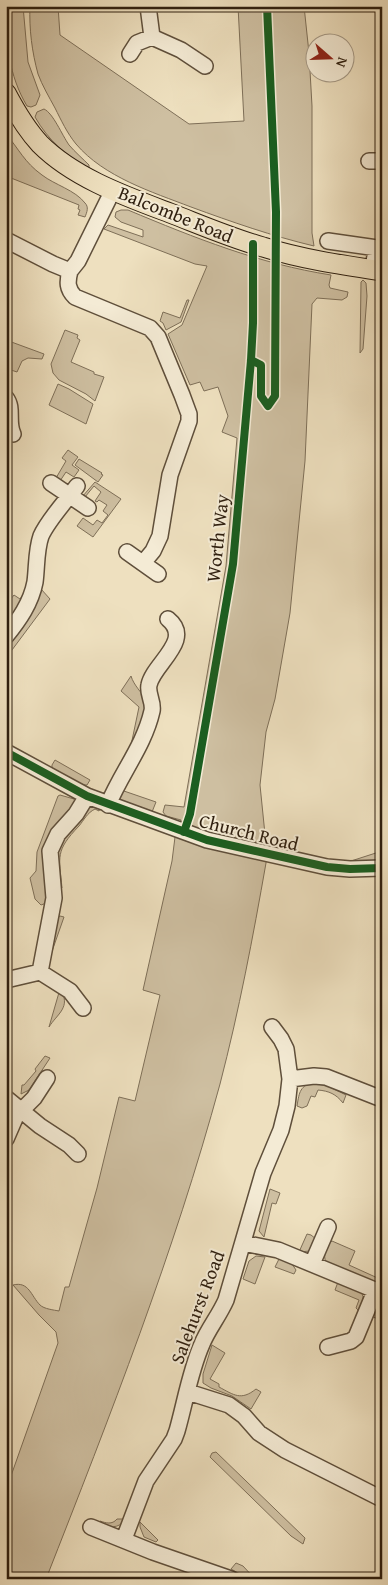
<svg xmlns="http://www.w3.org/2000/svg" width="388" height="1585" viewBox="0 0 388 1585" font-family="'Gentium Book Plus',serif">
<rect width="100%" height="100%" fill="#eee0bf"/>
<filter id="stains"><feTurbulence type="fractalNoise" baseFrequency=".004" numOctaves="4"/><feColorMatrix values="0 0 0 0 .2 0 0 0 0 .09 0 0 0 0 .02 0 0 0 .5 -.17"/></filter>
<radialGradient id="worn" r=".72"><stop offset=".6" stop-color="#630" stop-opacity="0"/><stop offset="1" stop-color="#630" stop-opacity=".3"/></radialGradient>
<path fill="#cebfa1" stroke="#7e6f58" d="M12,6h11l5,56 12,33 -4,10 -5,2 -4,-1c-17,-28 -25,-69 -15,-100z
M30,6h28l2,29 129,89 55,-3 -6,-115h66l5,47 3,53v127l2,13c-42,-10 -82,-24 -123,-39 -39,-15 -87,-30 -115,-63 -9,-11 -15,-24 -21,-36 -6,-11 -13,-23 -17,-34 -6,-22 -9,-45 -8,-68z
M44,109c9,4 18,26 25,36 6,7 14,14 20,20v3c-23,-12 -41,-28 -54,-51l2,-5z
M6,134c13,15 18,28 36,41 13,10 33,15 43,28 4,4 2,9 0,14l-7,-2 2,-5 -2,-1 1,-4 -73,-29z
M121,210h7c67,28 132,54 203,65l-2,10 1,3 18,4 -1,5 -5,3 -25,-2 -5,6 -7,157 -15,152 -15,86 -9,33 -6,53 7,69 -1,9c-13,74 -27,148 -46,221 -46,169 -110,332 -174,495h-40v-89l52,-147 -2,-11 -17,-17 -26,-30c16,-4 18,11 27,20 4,4 14,5 19,6l6,-24h4l28,-99 22,-91 16,4 25,-106 -17,-5 29,-129 3,-24 6,-17 -15,-4 -3,-4 2,-7 19,2 42,-241 11,-128 -15,-6 6,-16 -10,-29 -14,4 -4,-9 -10,3 -22,-51 14,-9 25,-59 -12,-2 -91,-35 4,-4 35,12v-7l-22,-8 -6,-5 1,-5z
M363,280l3,3 1,13 -4,53 -3,4 1,-71z
M187,300h2l-8,22 -15,8 -3,-7 -3,-2 3,-9 17,6z
M65,330l13,5 -1,3 3,2 -9,22 23,10v2l10,3 -9,24 -9,-7 -27,-14 -6,-7 -2,-9z
M6,340l38,14 -2,5 -14,-1 -6,3 -5,11 -6,-2 -5,11z
M58,384l11,5 24,15 -7,20 -37,-19z
M68,450l10,7 -6,8 7,5 -5,7 -8,-5 -6,9 -4,-3 10,-17 -4,-3z
M79,459l23,14 -1,1 2,1 -5,7 -23,-17z
M95,482l26,17 -28,38 -16,-11 6,-8 10,7 4,-5 5,3 6,-8 -5,-4 4,-6 -8,-5 -2,2 -2,-1 6,-9 -7,-6 -9,11h-3z
M41,589l9,10 -44,59v-13z
M26,591l-4,9 -16,27v-22l8,-10 6,4z
M131,676c3,10 11,16 15,25 4,12 -10,37 -16,49l9,-43 -18,-16z
M55,760l35,20 -3,5h-4l-31,-17v-3z
M121,790l35,12 -4,10 -32,-11z
M60,795l14,4 2,3 -23,30 -4,70 -8,3 -6,-6 -5,-21 6,-7 1,-19 21,-56z
M91,806l9,2 -1,3 -4,-2c-8,4 -11,11 -16,17 -24,25 -20,30 -17,62l-4,-1 -1,-40 30,-39z
M382,851v9l-31,1z
M60,916l4,1 -14,40 7,-39z
M60,989c12,18 -3,25 -11,38z
M45,1056l5,2 -21,32 -8,4 1,-9h2l12,-14 -1,-2z
M312,1083l16,3 18,9 -3,8c-7,-9 -14,-12 -25,-13l-3,7 -4,-1 -4,10 -5,2 -5,-2c2,-11 2,-20 15,-23z
M270,1189l10,4 -4,11 -4,-1 -8,34 -5,-6z
M307,1234l4,1 5,4 -6,12 -11,1z
M332,1241l23,10 -6,14 33,15v6l-56,-23c-3,-8 -1,-17 6,-22z
M256,1256l9,1 -10,27 -12,-5 6,-18z
M280,1257l10,4 6,9 -2,4 -19,-7z
M338,1282c18,7 32,7 22,30l-4,-4 3,-8 -24,-10z
M382,1301v17l-4,1 -7,-3 7,-14z
M212,1345l13,8 -15,26 9,5v3c15,8 22,14 37,2l5,3 -10,17 -19,-13 -21,-8 -8,-5v-9z
M216,1452l89,86 -2,6 -12,-8 -81,-79 2,-4z
M117,1519h8c-7,11 -15,8 -26,4l1,-2c6,2 12,4 17,-2z
M140,1522l18,18 -2,2 -12,-5 -4,-10z
M236,1563l7,3 12,13h-6l-18,-10z"/>
<g fill="none" stroke-linecap="round" stroke-linejoin="round">
<defs>
<path id="minor" d="M148,6l4,31
M130,54l7,-11 15,-6 29,13 24,16
M369,161h13
M6,240l47,24 17,7c-3,11 -3,18 5,26l75,31 8,9 24,58 7,19v7l-19,54 -10,61 -7,15 -10,12
M328,241l49,7 -5,22
M70,271l8,-10 35,-71
M6,398c8,10 1,24 7,36
M51,483l37,25
M127,552l31,22
M6,636c13,-16 25,-33 29,-54 2,-15 1,-32 6,-46 7,-16 25,-35 36,-50
M6,752l81,44 120,44 120,27 23,2 32,-1
M108,805c13,-32 36,-59 44,-94 2,-9 -5,-17 -3,-26 4,-21 45,-45 19,-66
M40,972l14,-74 -4,-47 8,-17 18,-20 11,-18
M6,980l34,-8 30,19 13,17
M290,1079l24,-3 12,1 56,22
M6,1098l34,28 29,19 9,9
M6,1139l10,-23 18,-18 13,-20
M243,1243l35,7 104,43
M312,1264l16,-37
M328,1347l23,-6 5,-4 19,-46
M188,1392l41,13 15,11 15,17 26,17 97,49
M91,1527l62,25 78,27
M124,1539l22,-58 28,-42 3,-8c8,-28 13,-60 25,-87 6,-15 17,-28 24,-44l37,-127 18,-43 6,-24 3,-27 -4,-30 -5,-10 -9,-12"/>
<path id="major" d="M6,93c9,17 21,37 34,51 34,34 85,52 130,69 31,12 61,25 93,34 38,12 79,18 119,24"/>
</defs>
<use href="#minor" stroke="#5f4f3b" stroke-width="18"/>
<use href="#major" stroke="#2f1f0f" stroke-width="21"/>
<use href="#minor" stroke="#f4ebd5" stroke-width="15"/>
<use href="#major" stroke="#eee0bf" stroke-width="19"/>
<defs>
<path id="cycleway" d="M251,360l10,5v31l7,10 7,-10 1,-184 -9,-206
M6,752l81,44 120,44 120,27 23,2 32,-1
M184,832l6,-18 43,-250 18,-204 2,-37v-79"/>
</defs>
<use href="#cycleway" stroke="#f4ebd5" stroke-width="11"/>
<use href="#cycleway" stroke="#1b5e20" stroke-width="8"/>
</g>
<g text-anchor="middle" stroke-width="4" stroke-linejoin="round" paint-order="stroke">
<g font-size="19" fill="#2f1f0f" stroke="#f4ebd5">
<text transform="translate(176 214) rotate(22)" y="7">Balcombe Road</text>
<text transform="translate(217 538) rotate(-84)" y="7">Worth Way</text>
<text transform="translate(249 832) rotate(14)" y="7">Church Road</text>
<text transform="translate(197 1307) rotate(-69)" y="7">Salehurst Road</text>
</g>
</g>
<rect width="388" height="1585" fill="none" stroke="#eee0bf" stroke-width="25"/>
<rect x="8" y="8" width="373" height="1570" fill="none" stroke="#2f1f0f" stroke-width="2.5"/>
<rect x="12" y="12" width="363" height="1560" fill="none" stroke="#2f1f0f"/>
<g transform="translate(330 58) rotate(110)"><circle r="24" fill="#f4ebd5" stroke="#a59986"/>
<path d="M0-4L9 19L0 12L-9 19Z" fill="#8f2418"/>
<text y="-8" font-size="14" font-weight="bold" text-anchor="middle" fill="#2f1f0f">N</text>
</g>
<rect width="100%" height="100%" filter="url(#stains)"/>
<rect width="100%" height="100%" fill="url(#worn)"/>
</svg>
